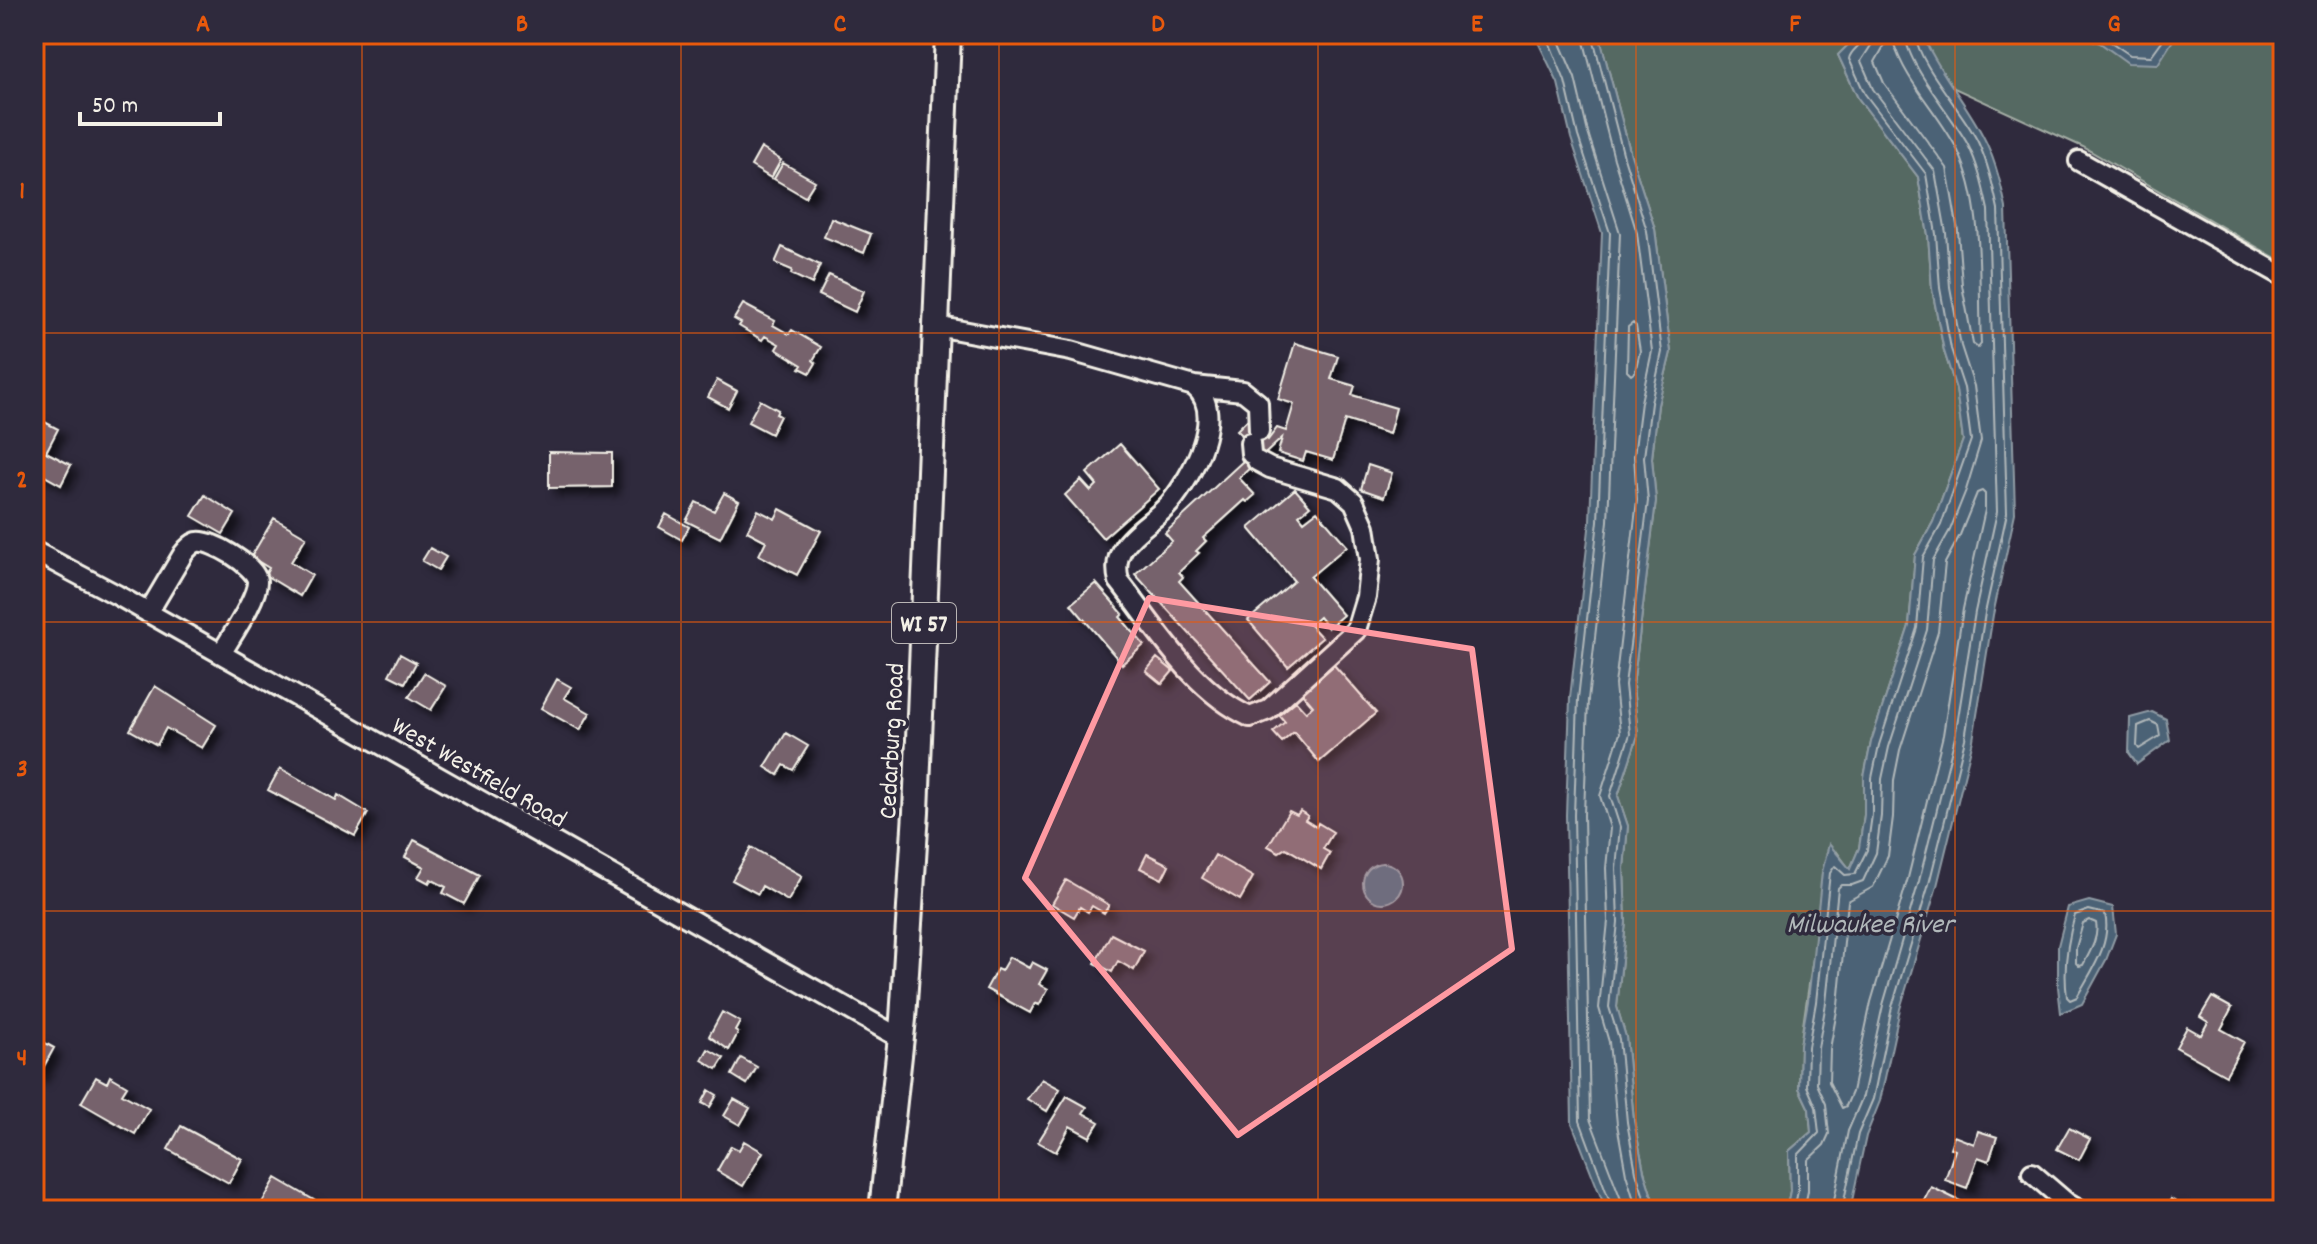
<svg xmlns="http://www.w3.org/2000/svg" width="2317" height="1244" viewBox="0 0 2317 1244" font-family="Dekko,sans-serif">
<defs>
<filter id="shadow"><feDropShadow dx="7" dy="7" stdDeviation="4" flood-color="#0009"/></filter>
</defs>
<rect width="100%" height="100%" fill="#2f2a3d"/>
<filter id="ink" filterUnits="userSpaceOnUse"><feTurbulence type="fractalNoise" baseFrequency=".0125" numOctaves="2"/><feDisplacementMap in="SourceGraphic" scale="16" xChannelSelector="R" yChannelSelector="G"/><feConvolveMatrix kernelMatrix="1 2 1 2 8 2 1 2 1" color-interpolation-filters="sRGB"/></filter>
<g filter="url(#ink)">
<path fill="#556962" stroke="#a4ada5" stroke-width="2" d="M1599,34h260l-21,21 20,43 60,79 10,58 4,54 12,62 12,38 7,51 -30,82 -18,33 -6,71 -38,116 -7,35v38l-5,33 -9,22 -13,-18 -25,112 -12,82 -1,42 10,21 2,23 -22,19 1,40 -4,19h-130l-12,-39 -10,-50 -8,-84 -9,-30 9,-85 -2,-54 4,-42 -10,-30 20,-61 -5,-49 23,-185 -4,-43 6,-53 13,-53 -16,-123 -24,-74z
M1922,34h361v228l-200,-115 -129,-59 -22,-31z"/>
<path fill="#4c6276" stroke="#8f9ba4" stroke-width="2" d="M1538,34h61l32,121 24,74 16,123 -13,53 -6,53 4,43 -23,185 5,49 -20,61 10,30 -4,42 2,54 -9,85 9,30 8,84 10,50 12,39h-50l-34,-87 -6,-308 4,-117 20,-178 12,-287 -31,-95 -13,-55 -20,-41z
M1859,34h63c16,37 43,67 61,102 12,22 18,47 23,72l9,305 -22,102 -20,125 -36,146 -37,123 -20,92 -14,35 -16,74h-64l4,-19 -1,-40 22,-19 -2,-23 -10,-21 1,-43 8,-44 14,-129 7,-28 21,25 9,-21 5,-33v-38l7,-35 38,-116 6,-71 18,-33 30,-82 -7,-51 -12,-38 -12,-62 -4,-54 -10,-58 -60,-79 -20,-43z
M2077,34h100l-19,30 -30,-1 -28,-20z
M2152,712l14,7 4,21 -33,24 -8,-11 1,-35z
M1363 883a20 20 0 1 1 40 0a20 20 0 1 1-40 0Z
M2089,901l24,6 3,27 -10,26 -24,44 -21,9 -3,-26v-41l10,-39z"/>
<g fill="none" stroke-linecap="round" stroke-linejoin="round">
<path stroke="#b1b8ba" stroke-width="2" d="M1546,34l19,47 13,55 32,97 -12,288 -20,178 -4,116 6,306 33,89
M1556,34l19,44 13,55 32,100 -12,288 -20,179 -4,115 6,304 32,83 1,8
M1582,34l32,125 23,74 15,118 -11,51 -7,54 3,44 -22,185 5,48 -20,63 10,32 -4,40 2,53 -9,87 10,34 8,82 9,50 11,36
M1592,34l32,123 23,74 15,121 -11,51 -7,54 4,44 -23,184 5,49 -20,62 10,31 -4,41 2,54 -9,85 10,32 8,83 9,50 12,38
M2099,34l31,21 21,1 16,-22
M1888,39l5,2c12,41 46,72 65,110 27,56 20,132 23,193l-3,4 -5,-4 -11,-59 -4,-54 -11,-63 -63,-85 -9,-21z
M1633,323l3,3 4,25 -5,21 -4,3 -4,-4 1,-44z
M1982,491l3,3v16l-22,99 -20,126 -35,143 -37,124 -19,90 -6,14 -4,2 -13,-26 1,-33 8,-44 10,-104 25,-14 15,-31 5,-39 1,-37 6,-30 38,-118 7,-69 15,-28 17,-42z
M2150,721l8,4 2,11 -21,13 -2,-3 1,-20z
M2089,910l16,4c7,30 -14,57 -28,83l-7,3 -3,-3c-4,-29 0,-55 8,-82z
M2089,920l7,3c3,14 -6,29 -13,42l-4,1 -3,-3v-15l7,-25z
M1794,1210l4,-19v-36l21,-22 -3,-26 -9,-21 1,-39 8,-45 14,-129 5,-7 10,9 10,-1 12,-24 5,-35v-37l7,-33 38,-117 6,-71 18,-32 30,-85 -7,-52 -13,-39 -11,-61 -4,-54 -10,-60 -61,-80 -16,-35c1,-10 15,-13 15,-25
M1804,1210l4,-19v-31l16,-15 5,-11 -3,-30 -9,-20 1,-36 8,-45 12,-115 3,-3h11l11,-4 13,-28 5,-37 1,-37 7,-32 38,-117 6,-70 17,-30 16,-40 15,-49 -7,-55 -13,-40 -11,-59 -4,-54 -11,-62 -62,-82 -12,-28 11,-17 2,-10
M1832,1210l16,-79 15,-35 20,-91 36,-124 36,-144 20,-125 22,-100 -9,-302c-5,-23 -10,-46 -21,-67 -16,-29 -60,-78 -62,-109
M1842,1210l16,-76 15,-35 19,-92 37,-123 36,-145 20,-126 22,-100 -9,-304c-5,-23 -10,-46 -20,-67 -15,-31 -59,-76 -63,-108"/>
</g>
<path fill="#76626c" stroke="#f4f1e8" stroke-width="2" filter="url(#shadow)" d="M761,148l20,12 -10,18 -20,-12z
M783,163l32,18 -10,16 -31,-18z
M831,218l40,16 -7,19 -40,-16z
M782,247l38,18 -8,19 -21,-10 1,-4 -17,-7z
M829,275l35,16 -9,21 -36,-17z
M743,304l32,17 -2,4 16,9 3,-4 29,17 -8,13 3,3 -6,10 -10,-5 2,-3 -26,-16 3,-5 -14,-8 -3,4 -23,-14 2,-3 -7,-4z
M1295,343l43,13 -7,23 24,7 -3,9 44,13 -7,26 -44,-14 -12,40 -27,-8 -3,9 -25,-8 4,-15 -43,40 16,17 -8,7 -2,-2 -42,38 3,3 -10,10 3,2 -20,19 4,5 -4,4 91,101 -20,18 -115,-126 37,-33 -7,-8 91,-84 -19,-19 11,-11 20,21 9,-12 9,3 8,-27 -16,-5z
M717,380l20,11 -9,17 -20,-11z
M760,400l18,10 -2,4 4,2 -9,18 -23,-12z
M35,417l23,12 -12,23 25,13 -10,20 -27,-15z
M1120,444l39,45 -56,49 -38,-43 16,-15 10,11 6,-6 -10,-12z
M549,452l63,1v34l-63,1z
M1368,465l24,8 -8,24 -23,-8z
M1295,489l15,17 -11,9 5,6 13,-10 30,35 -37,31 33,38 -15,13 -9,-11 -9,8 12,13 -34,29 -40,-47 46,-39 -45,-53z
M724,493l15,8 -19,37 -34,-17 10,-19 18,9z
M205,495l30,19 -12,20 -31,-18z
M780,509l41,22 -24,44 -38,-20 7,-14 -19,-10 11,-21 17,9z
M666,514l23,13 -7,13 -23,-13z
M274,518l32,19 -15,25 21,13 -12,21 -35,-21 4,-7 -18,-11z
M430,548l16,9 -8,13 -16,-9z
M1096,583l27,31 -3,3 24,28 -22,19 -51,-60z
M400,654l16,9 -11,20 -16,-8z
M1157,658l16,13 -11,13 -16,-13z
M1334,665l42,48 -57,49 -25,-30 -12,10 -9,-10 12,-10 -6,-7 17,-14 10,11 7,-6 -11,-13z
M424,673l22,13 -15,24 -22,-13z
M557,679l14,8 -7,11 26,15 -10,17 -39,-22z
M155,686l61,39 -14,23 -36,-20 -9,17 -27,-15z
M786,733l22,13 -15,24 -9,-5 -6,10 -13,-8z
M280,768l56,32 2,-5 30,18 -13,23 -87,-46z
M1289,811l8,4 3,-4 8,5 -3,4 11,7 2,-4 15,9 -10,17 7,4 -9,16 -35,-21 -7,4 -11,-6z
M414,840l66,35 -16,29 -21,-11 3,-6 -15,-8 -2,4 -11,-6 6,-10 -19,-10z
M751,847l51,29 -14,25 -26,-15 -4,8 -26,-14z
M1147,854l22,11 -7,14 -22,-11z
M1215,855l38,22 -13,23 -38,-22z
M1066,880l43,25 -5,8 -12,-7 -4,6 -8,-5 -6,10 -22,-13z
M1111,934l33,17 -10,19 -16,-9 -6,11 -17,-9z
M1009,957l20,11 3,-6 15,8 -8,14 9,5 -9,16 -4,-2 -5,10 -44,-24 11,-20 4,2z
M2212,997l20,11 -11,21 23,13 -18,33 -50,-28 11,-20 14,8 7,-13 -8,-5z
M722,1012l18,10 -5,9 3,2 -9,17 -20,-14z
M34,1037l20,11 -16,29 -4,-2z
M708,1049l16,9 -7,11 -15,-9z
M741,1058l16,9 -10,17 -15,-9z
M110,1076l17,10 -5,8 27,15 -14,25 -54,-31 15,-26 11,6z
M1042,1079l18,10 -13,22 -20,-12z
M709,1090l8,5 -7,12 -8,-4z
M1067,1096l20,11 -4,6 16,9 -9,15 -20,-11 -14,26 -18,-10z
M734,1099l16,9 -10,17 -16,-9z
M181,1126l61,33 -13,24 -61,-34z
M2069,1128l21,11 -11,21 -22,-11z
M1978,1131l19,6 -8,24 -11,-4 -11,31 -22,-8 10,-30 -5,-2 4,-12 20,8z
M744,1141l19,11 -20,34 -26,-15 14,-25 8,4z
M276,1178l55,32h-69l-3,-2z
M1931,1187l29,14 -5,9 -35,-2z
M2171,1199l19,11h-25z"/>
<g fill="none" stroke-linecap="round" stroke-linejoin="round">
<defs>
<path id="minor" d="M2079,161l204,115
M936,326l135,25 123,35
M1250,443l1,11
M1257,461l13,7 68,20 16,14 11,25 5,32 -4,38 -10,33 -88,80 -18,7c-57,-26 -93,-88 -131,-136 -11,-40 30,-53 51,-78 22,-26 57,-90 24,-117l49,5 15,12 1,28
M34,551l83,44 783,443
M148,613l35,-59c3,-4 8,-10 14,-12 14,-3 59,24 60,39 1,17 -27,57 -36,73
M2032,1173l35,30 12,7"/>
<path id="major" d="M882,1210l21,-191 13,-207 32,-778"/>
</defs>
<use href="#minor" stroke="#f4f1e8" stroke-width="24"/>
<use href="#major" stroke="#f4f1e8" stroke-width="30"/>
<use href="#minor" stroke="#2f2a3d" stroke-width="18"/>
<use href="#major" stroke="#2f2a3d" stroke-width="24"/>
</g>
</g>
<path fill="#ff9aa2" fill-opacity="0.2" stroke="#ff9aa2" stroke-width="6" stroke-linejoin="round" d="M1149,598l323,51 40,300 -274,186 -213,-257z"/>
<path fill="none" stroke="#e8590c" stroke-width="2" stroke-opacity="0.55" d="M362,34v1176M681,34v1176M999,34v1176M1318,34v1176M1636,34v1176M1955,34v1176M34,333h2249M34,622h2249M34,911h2249"/>
<g text-anchor="middle" stroke-width="7" stroke-linejoin="round" paint-order="stroke">
<rect fill="#2f2a3d" stroke="#b9b5b5" stroke-width="2" x="892" y="603" width="64" height="40" rx="6"/>
<g font-size="24" font-weight="bold" fill="#f4f1e8">
<text x="924" y="631">WI 57</text>
</g>
<g font-size="26" fill="#f4f1e8" stroke="#2f2a3d">
<text transform="translate(890 741) rotate(-87)" y="9">Cedarburg Road</text>
<text transform="translate(480 771) rotate(30)" y="9">West Westfield Road</text>
</g>
<g font-size="28" font-style="italic" fill="#b1b8ba" stroke="#2f2a3d">
<text x="1870" y="932">Milwaukee River</text>
</g>
</g>
<rect width="2317" height="1244" fill="none" stroke="#2f2a3d" stroke-width="88"/>
<path d="M80 112v12h140v-12" fill="none" stroke="#f4f1e8" stroke-width="4"/>
<text x="92" y="112" font-size="24" fill="#f4f1e8" stroke="#2f2a3d" stroke-width="6" paint-order="stroke">50 m</text>
<rect x="44" y="44" width="2229" height="1156" fill="none" stroke="#e8590c" stroke-width="3"/>
<g font-size="26" text-anchor="middle" font-weight="bold" fill="#e8590c">
<text x="203" y="31">A</text>
<text x="522" y="31">B</text>
<text x="840" y="31">C</text>
<text x="1158" y="31">D</text>
<text x="1477" y="31">E</text>
<text x="1795" y="31">F</text>
<text x="2114" y="31">G</text>
<text x="22" y="198">1</text>
<text x="22" y="487">2</text>
<text x="22" y="776">3</text>
<text x="22" y="1065">4</text>
</g>
</svg>
